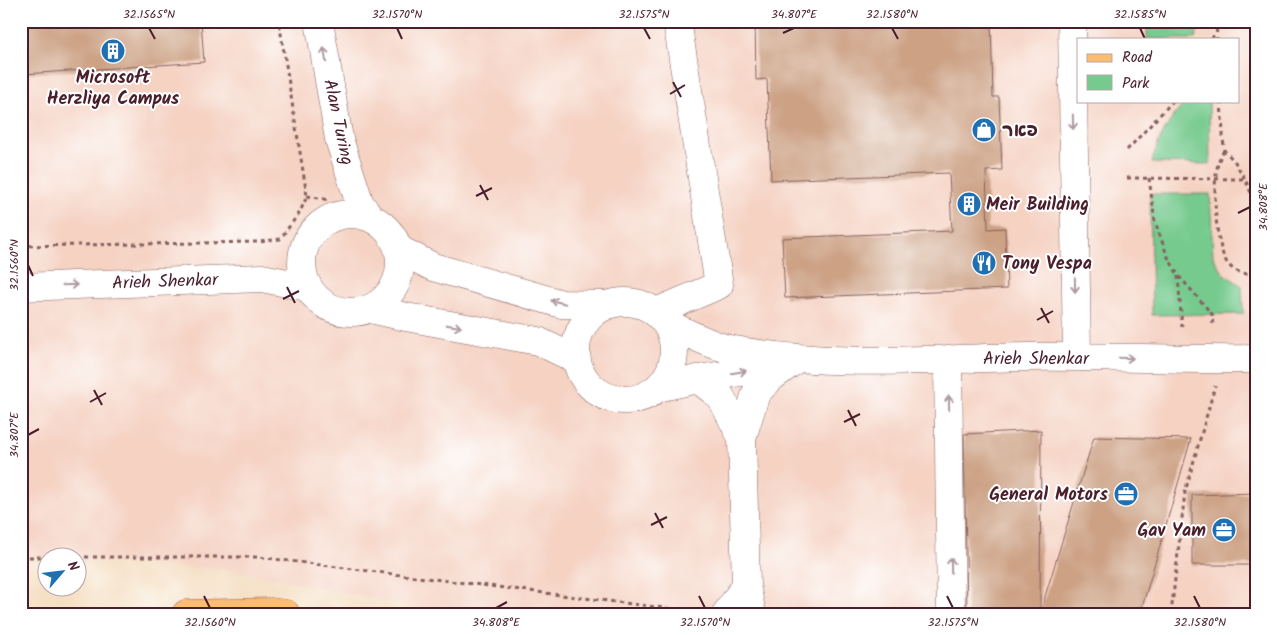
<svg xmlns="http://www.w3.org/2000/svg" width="1277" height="635" viewBox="0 0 1277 635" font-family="Kalam,'Playpen Sans Hebrew',sans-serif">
<rect width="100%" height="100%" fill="#fff"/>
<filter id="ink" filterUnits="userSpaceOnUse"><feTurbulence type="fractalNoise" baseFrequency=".02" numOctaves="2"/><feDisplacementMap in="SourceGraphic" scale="10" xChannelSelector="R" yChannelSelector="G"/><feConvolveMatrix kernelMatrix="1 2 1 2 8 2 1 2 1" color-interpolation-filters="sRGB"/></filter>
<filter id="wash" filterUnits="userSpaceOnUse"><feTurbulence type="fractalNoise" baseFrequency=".0096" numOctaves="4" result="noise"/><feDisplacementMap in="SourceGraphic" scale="20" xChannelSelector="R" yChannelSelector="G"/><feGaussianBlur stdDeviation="1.12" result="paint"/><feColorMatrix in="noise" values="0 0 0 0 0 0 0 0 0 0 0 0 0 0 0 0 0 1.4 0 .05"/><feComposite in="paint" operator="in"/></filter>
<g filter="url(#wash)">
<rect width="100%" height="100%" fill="#f4dcbd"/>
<path fill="#f5d2c2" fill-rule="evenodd" d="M21,21h1235v593h-810l-208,-43 -160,-11v-2l-57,-2zM1078,39h160v62h-160z"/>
<path fill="#76ca8e" stroke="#60745c" d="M1147,21h55l-7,18h-48z
M1187,101h22l1,63 -58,-1c5,-23 18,-45 35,-62z
M1150,194h60l3,63 11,17 18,12 1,28 -91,1z"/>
<g id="blocks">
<path fill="#cca184" d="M21,21h180l3,41 -180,12z
M755,21h236l2,76h6l3,73 -16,1 2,58 17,-1 2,61 -222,9 -3,-60 170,-7 -3,-58 -178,7 -4,-101 -11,1z
M1041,430l-1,183 54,-176 97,2 -51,175h-173l-3,-180z
M1256,493v72h-64v-70z"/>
</g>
</g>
<g filter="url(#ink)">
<use href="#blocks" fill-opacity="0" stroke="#86615e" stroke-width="1"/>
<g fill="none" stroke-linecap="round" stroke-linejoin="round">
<defs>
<path id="minor" d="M319,21l20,118 21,65 11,14
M1072,21l5,336
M302 263a49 49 0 1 1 98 0a49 49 0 1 1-98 0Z
M398,249l35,18 129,37 44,1
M21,287l241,-9 45,9
M576 351a49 49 0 1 1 98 0a49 49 0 1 1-98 0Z
M371,309l35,8 132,24 39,19
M656,312l63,-27 -42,-264
M666,323c17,8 46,23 63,26 99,19 199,10 299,8 76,-1 152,3 228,2
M948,359l3,255
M698,379l23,18 21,41
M657,388l41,-9 87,-14
M726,614l20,-29
M752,614l-6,-29 -4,-147 14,-45 16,-16 18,-13"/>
<path id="major" d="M186,614l85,-2 15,2"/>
</defs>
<use href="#minor" stroke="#86615e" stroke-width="29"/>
<use href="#major" stroke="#86615e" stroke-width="29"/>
<path stroke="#86615e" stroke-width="3" stroke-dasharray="4 4" stroke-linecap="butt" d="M1216,21l1,18
M1212,39l3,-7
M1221,101l3,49 11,12 10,17 9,21 2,29
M1127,150l46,-49
M1224,150c-2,4 -5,9 -6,14 -6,21 -3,78 8,97 6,11 18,13 30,14
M1127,178l117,1
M1149,178l6,44 12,33 11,20 34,39 1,11
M307,196l23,4
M21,246l238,-4 21,-3 20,-27 7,-16 -28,-175
M1178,276l4,51
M21,557h237l413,52 18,5
M1171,614l14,-122 30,-106"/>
<use href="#minor" stroke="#fff" stroke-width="28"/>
<use href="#major" stroke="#fcbd6f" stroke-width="28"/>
</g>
<defs><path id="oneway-shaft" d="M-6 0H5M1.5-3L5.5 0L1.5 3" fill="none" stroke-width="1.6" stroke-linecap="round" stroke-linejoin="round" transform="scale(1.25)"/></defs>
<g stroke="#ae9aa0">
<use href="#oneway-shaft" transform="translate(325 55) rotate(-100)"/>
<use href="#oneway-shaft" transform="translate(1073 122) rotate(89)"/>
<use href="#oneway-shaft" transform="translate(70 285) rotate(-2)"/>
<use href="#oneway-shaft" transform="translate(1075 285) rotate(89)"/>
<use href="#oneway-shaft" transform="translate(558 302) rotate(-167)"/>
<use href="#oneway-shaft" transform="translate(454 326) rotate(10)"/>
<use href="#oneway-shaft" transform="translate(1126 358) rotate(2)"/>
<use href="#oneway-shaft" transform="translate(739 372) rotate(-9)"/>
<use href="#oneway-shaft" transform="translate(949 403) rotate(-91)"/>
<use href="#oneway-shaft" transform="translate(951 565) rotate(-91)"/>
</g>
</g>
<path fill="none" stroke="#4a1f2b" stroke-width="2" d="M149,28l6,11M397,28l5,11M644,28l6,11M892,28l6,11M1140,28l5,11M783,33l11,-5M673,82l8,15M670,94l15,-9M480,185l8,15M476,196l16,-8M1238,213l12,-6M28,265l5,11M287,287l8,16M283,299l16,-8M1041,308l8,15M1037,320l16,-9M94,390l8,15M90,402l16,-9M848,410l8,16M844,422l16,-8M28,435l11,-6M655,513l8,15M651,525l16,-8M204,596l6,12M699,596l6,12M947,596l6,12M1194,596l6,12M496,608l11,-6"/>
<defs>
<symbol id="building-disc" viewBox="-11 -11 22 22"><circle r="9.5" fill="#1f6fb2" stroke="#fff"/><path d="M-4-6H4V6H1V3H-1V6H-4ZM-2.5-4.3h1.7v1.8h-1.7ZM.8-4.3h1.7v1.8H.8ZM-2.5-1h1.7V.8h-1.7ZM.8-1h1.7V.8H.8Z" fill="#fff"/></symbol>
<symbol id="shop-disc" viewBox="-11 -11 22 22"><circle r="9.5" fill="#1f6fb2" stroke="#fff"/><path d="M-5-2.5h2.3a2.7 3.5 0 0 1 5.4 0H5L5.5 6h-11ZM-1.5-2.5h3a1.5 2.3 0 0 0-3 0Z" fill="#fff"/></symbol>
<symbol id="restaurant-disc" viewBox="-11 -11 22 22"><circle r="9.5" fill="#1f6fb2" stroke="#fff"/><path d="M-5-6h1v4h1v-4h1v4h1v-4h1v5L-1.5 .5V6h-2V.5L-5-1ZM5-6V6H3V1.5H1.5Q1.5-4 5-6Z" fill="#fff"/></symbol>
<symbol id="office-disc" viewBox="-11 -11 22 22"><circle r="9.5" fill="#1f6fb2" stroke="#fff"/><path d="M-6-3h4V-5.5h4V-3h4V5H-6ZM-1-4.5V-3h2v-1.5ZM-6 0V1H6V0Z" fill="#fff"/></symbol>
</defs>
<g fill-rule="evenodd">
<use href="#building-disc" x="99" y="37" width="28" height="28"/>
<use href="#shop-disc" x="970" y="116" width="28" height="28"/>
<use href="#building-disc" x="955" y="190" width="28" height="28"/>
<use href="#restaurant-disc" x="970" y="249" width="28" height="28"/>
<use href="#office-disc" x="1112" y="480" width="28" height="28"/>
<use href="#office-disc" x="1210" y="516" width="28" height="28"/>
</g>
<g text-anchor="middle" stroke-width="4" stroke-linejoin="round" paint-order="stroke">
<g font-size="18" font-weight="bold" fill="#4a1f2b" stroke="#fff" text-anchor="start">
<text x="113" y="83" text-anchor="middle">Microsoft<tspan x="113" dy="21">Herzliya Campus</tspan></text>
<text x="1002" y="136">פאר</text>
<text x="986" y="210">Meir Building</text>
<text x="1002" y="269">Tony Vespa</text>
<text x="1108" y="500" text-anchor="end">General Motors</text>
<text x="1206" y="536" text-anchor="end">Gav Yam</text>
</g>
<g font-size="18" fill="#4a1f2b" stroke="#fff">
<text transform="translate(339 122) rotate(78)" y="6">Alan Turing</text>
<text transform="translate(165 281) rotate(-2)" y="6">Arieh Shenkar</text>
<text x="1036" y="364">Arieh Shenkar</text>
</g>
</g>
<rect width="1277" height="635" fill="none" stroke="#fff" stroke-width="55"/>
<rect x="1077" y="38" width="162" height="65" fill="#ffffff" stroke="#b7a5aa"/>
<rect x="1087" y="54" width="25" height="8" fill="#fcbd6f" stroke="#b7a5aa"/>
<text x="1122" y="62" font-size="15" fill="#4a1f2b">Road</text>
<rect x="1087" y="75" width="25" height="15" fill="#76ca8e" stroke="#b7a5aa"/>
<text x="1122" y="88" font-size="15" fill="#4a1f2b">Park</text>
<g transform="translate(62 572) rotate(62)"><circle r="24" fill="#ffffff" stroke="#b7a5aa"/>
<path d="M0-4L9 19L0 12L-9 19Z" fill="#1f6fb2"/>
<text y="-8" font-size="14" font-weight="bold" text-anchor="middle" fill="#4a1f2b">N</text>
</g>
<rect x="28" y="28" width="1222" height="580" fill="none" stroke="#4a1f2b" stroke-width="2"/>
<g font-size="12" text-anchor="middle" fill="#4a1f2b">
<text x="149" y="18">32.1565°N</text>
<text x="397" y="18">32.1570°N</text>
<text x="644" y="18">32.1575°N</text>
<text x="794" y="18">34.807°E</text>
<text x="892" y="18">32.1580°N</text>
<text x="1140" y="18">32.1585°N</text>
<text transform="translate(1263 207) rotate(-90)" y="4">34.808°E</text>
<text transform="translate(14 265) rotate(-90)" y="4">32.1560°N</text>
<text transform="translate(14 435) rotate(-90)" y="4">34.807°E</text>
<text x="210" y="626">32.1560°N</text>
<text x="496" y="626">34.808°E</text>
<text x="705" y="626">32.1570°N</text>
<text x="953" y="626">32.1575°N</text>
<text x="1200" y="626">32.1580°N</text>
</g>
</svg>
